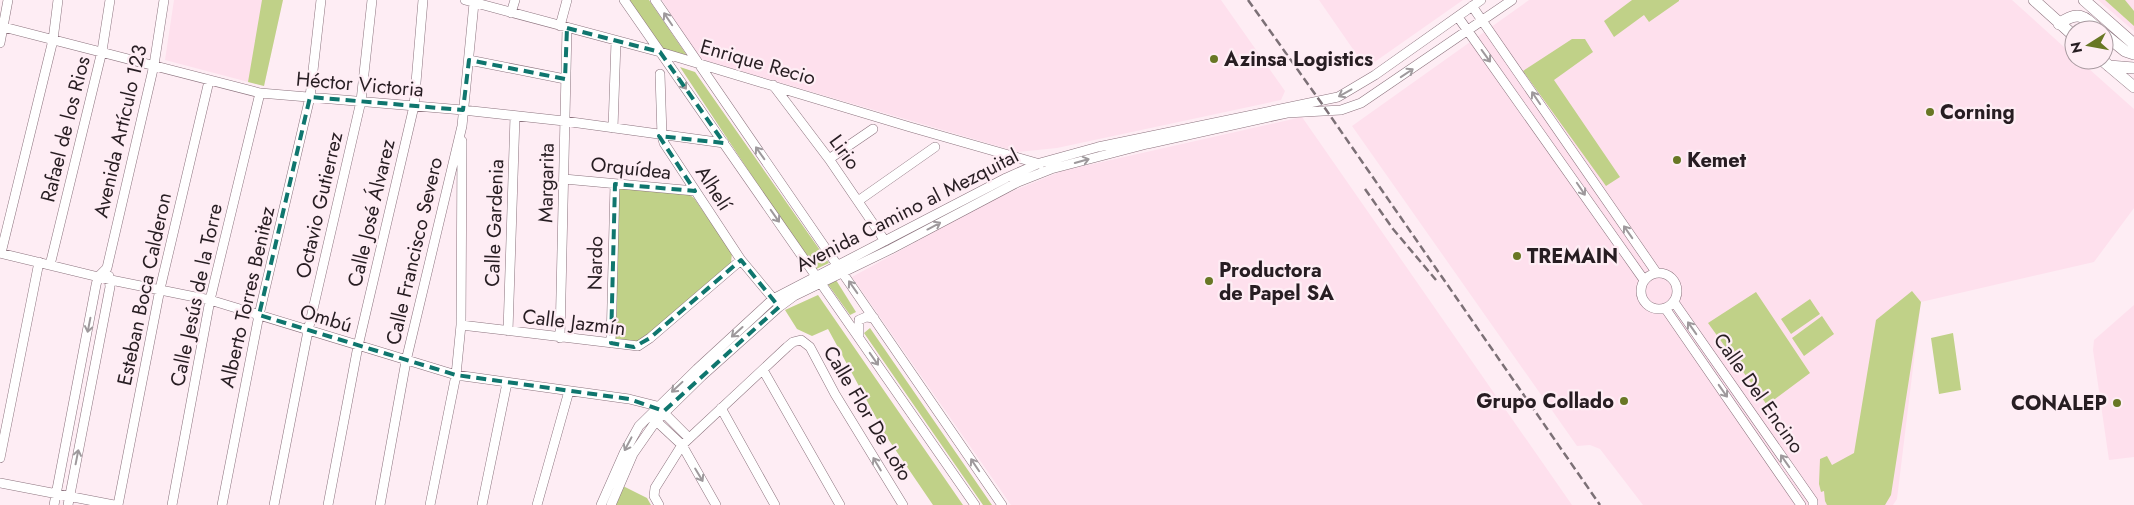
<svg xmlns="http://www.w3.org/2000/svg" width="2134" height="505" viewBox="0 0 2134 505" font-family="Jost,sans-serif">
<rect width="100%" height="100%" fill="#feedf4"/>
<path fill="#fee0ed" d="M174,0h109l-19,86 -99,-26z
M662,0h559l64,91 -4,9 -224,48 -39,4 -318,-93z
M1319,0h144l-97,68z
M1529,0h483l62,56v4h5l55,49v99l-40,54 -173,40 -24,197 -4,6h-250l-43,-56 -10,-4 -13,1 -225,-320z
M2098,0h36v31z
M1302,117l270,388h-561l-159,-228 144,-79 66,-27z
M2134,305v152l-25,3 -16,-110 1,-10z"/>
<path fill="#c0d188" d="M262,0h21l-19,86 -16,-4z
M627,0h22l39,57 -27,-9z
M1632,0h47v1l-30,21 -5,-7 -30,22 -10,-16z
M2105,0h20l9,11v15z
M1572,39h13l8,13 -39,28 66,97 -14,9 -83,-115z
M680,67l15,5 134,191 -15,7z
M621,187l69,8 4,3 38,55 -1,10 -90,79h-25l-3,-5 3,-146z
M836,280l20,32 -6,3 -23,-32z
M1912,291l9,11 -30,193 -6,10h-58l-2,-4 -1,-10 -3,1 -2,-8 1,-25 7,-3 5,9 22,-12 22,-133z
M1756,292l54,81 -43,32 -59,-82z
M818,295l145,210h-30l-47,-69 -58,-107 -16,7 -15,-7 -12,-19z
M1810,299l10,15 -29,20 -10,-15z
M1822,316l12,18 -30,22 -12,-18z
M870,328l122,177h-9l-119,-172z
M1953,333l8,57 -22,4 -8,-56z
M623,486l24,12 4,7h-35z"/>
<g fill="none" stroke-linecap="round" stroke-linejoin="round">
<defs>
<path id="minor" d="M465,0l195,52 250,75 130,37
M624,0l351,505
M655,0l347,505
M1472,6l184,266
M511,13l4,-13
M1458,17l186,263
M0,26l260,67 203,17 101,11 160,22
M560,26l7,-26
M0,43l8,-43
M469,60l96,19
M660,74l2,62 2,7 77,117 35,42
M773,85l56,74 56,82
M613,128l3,-87
M829,159l44,-30
M564,179l131,12
M858,201l77,-54
M0,253l111,27 99,20 246,75 173,24 28,7 32,32
M1,253l52,-213 5,-40
M50,265l52,-214 8,-51
M1641 291a18 18 0 1 1 36 0a18 18 0 1 1-36 0Z
M1674,302l139,199v4
M1665,308l136,197
M461,325l177,21 12,-8 91,-78
M508,331l7,-215
M859,336v-16l7,-3 8,1
M560,338l7,-310
M611,343l4,-159
M763,370l77,135
M721,408l54,97
M652,417l30,28 34,60
M0,458l39,-196
M0,483l114,22
M54,505l42,-220 2,-8 9,-9 47,-203 10,-65
M68,505l42,-218 -1,-11
M118,505l42,-216 49,-208
M172,505l38,-205 50,-207
M222,505l37,-190 51,-218 11,-97
M274,505l34,-174 53,-230 11,-101
M328,505l30,-159 56,-240 9,-106
M380,505l26,-144 56,-235 12,-123
M430,505l26,-130 5,-50 1,-184
M482,505l25,-122
M537,505l32,-114
M601,505l23,-52 15,-27 58,-57 76,-70 233,-121 34,-15 58,-16 240,-50 37,-22 106,-75
M611,505l22,-51 23,-33 46,-45 77,-69 15,-11 97,-47 127,-67 33,-13 96,-25 140,-31 54,-3 20,-7 151,-103
M659,505l-5,-9 1,-8 27,-43 105,-98 6,-5 8,-2 9,7 25,47 68,111"/>
<path id="major" d="M2034,0l40,36
M2084,0l50,44
M2059,24c19,-14 25,-8 40,6
M2104,34l21,17 9,3
M2102,60l32,27
M2109,66l25,2"/>
</defs>
<use href="#minor" stroke="#8c737e" stroke-width="10"/>
<use href="#major" stroke="#8c737e" stroke-width="12"/>
<use href="#minor" stroke="#fff" stroke-width="9"/>
<use href="#major" stroke="#fff" stroke-width="11"/>
<path stroke="#7c7076" stroke-width="2.5" stroke-dasharray="8 4" stroke-linecap="butt" d="M1248,0l72,101 280,404
M1365,189l28,40 43,51"/>
</g>
<defs><path id="oneway-shaft" d="M-6 0H5M1.5-3L5.5 0L1.5 3" fill="none" stroke-width="1.6" stroke-linecap="round" stroke-linejoin="round" transform="scale(1.25)"/></defs>
<g stroke="#9e999c">
<use href="#oneway-shaft" transform="translate(668 19) rotate(-124)"/>
<use href="#oneway-shaft" transform="translate(1486 56) rotate(54)"/>
<use href="#oneway-shaft" transform="translate(1407 73) rotate(-34)"/>
<use href="#oneway-shaft" transform="translate(682 83) rotate(55)"/>
<use href="#oneway-shaft" transform="translate(1345 93) rotate(151)"/>
<use href="#oneway-shaft" transform="translate(1536 98) rotate(-124)"/>
<use href="#oneway-shaft" transform="translate(760 153) rotate(-125)"/>
<use href="#oneway-shaft" transform="translate(1082 161) rotate(-16)"/>
<use href="#oneway-shaft" transform="translate(1581 189) rotate(56)"/>
<use href="#oneway-shaft" transform="translate(775 216) rotate(55)"/>
<use href="#oneway-shaft" transform="translate(934 226) rotate(-28)"/>
<use href="#oneway-shaft" transform="translate(1628 232) rotate(-125)"/>
<use href="#oneway-shaft" transform="translate(853 287) rotate(-125)"/>
<use href="#oneway-shaft" transform="translate(89 325) rotate(101)"/>
<use href="#oneway-shaft" transform="translate(1692 328) rotate(-125)"/>
<use href="#oneway-shaft" transform="translate(737 332) rotate(138)"/>
<use href="#oneway-shaft" transform="translate(874 359) rotate(55)"/>
<use href="#oneway-shaft" transform="translate(677 387) rotate(137)"/>
<use href="#oneway-shaft" transform="translate(1723 391) rotate(55)"/>
<use href="#oneway-shaft" transform="translate(628 444) rotate(118)"/>
<use href="#oneway-shaft" transform="translate(77 457) rotate(-79)"/>
<use href="#oneway-shaft" transform="translate(1785 461) rotate(-125)"/>
<use href="#oneway-shaft" transform="translate(877 464) rotate(-121)"/>
<use href="#oneway-shaft" transform="translate(975 465) rotate(-124)"/>
<use href="#oneway-shaft" transform="translate(699 475) rotate(59)"/>
</g>
<path fill="none" stroke="#0f766e" stroke-width="4" stroke-dasharray="10 6" stroke-linejoin="round" d="M567,28l93,24 64,91 -65,-7 36,55 -80,-7 -4,159 23,4 16,-9 91,-78 38,47 -115,104 -35,-12 -173,-24 -197,-60 51,-218 153,13 6,-50 96,19z"/>
<g fill="#687724" stroke="#feedf4" stroke-width="2">
<circle cx="1214" cy="59" r="5"/>
<circle cx="1930" cy="112" r="5"/>
<circle cx="1677" cy="160" r="5"/>
<circle cx="1517" cy="256" r="5"/>
<circle cx="1209" cy="281" r="5"/>
<circle cx="1624" cy="401" r="5"/>
<circle cx="2117" cy="403" r="5"/>
</g>
<g text-anchor="middle" stroke-width="4.5" stroke-linejoin="round" paint-order="stroke">
<g font-size="20" font-weight="bold" fill="#271d22" stroke="#feedf4" text-anchor="start">
<text x="1224" y="66">Azinsa Logistics</text>
<text x="1940" y="119">Corning</text>
<text x="1687" y="167">Kemet</text>
<text x="1527" y="263">TREMAIN</text>
<text x="1219" y="277">Productora<tspan x="1219" dy="23">de Papel SA</tspan></text>
<text x="1614" y="408" text-anchor="end">Grupo Collado</text>
<text x="2107" y="410" text-anchor="end">CONALEP</text>
</g>
<g font-size="20" fill="#271d22" stroke="#feedf4">
<text transform="translate(758 62) rotate(16)" y="7">Enrique Recio</text>
<text transform="translate(360 84) rotate(5)" y="7">Héctor Victoria</text>
<text transform="translate(65 129) rotate(-76)" y="7">Rafael de los Rios</text>
<text transform="translate(120 131) rotate(-77)" y="7">Avenida Artículo 123</text>
<text transform="translate(845 152) rotate(54)" y="7">Lirio</text>
<text transform="translate(631 168) rotate(6)" y="7">Orquídea</text>
<text transform="translate(546 183) rotate(-89)" y="7">Margarita</text>
<text transform="translate(714 188) rotate(57)" y="7">Alhelí</text>
<text transform="translate(319 205) rotate(-77)" y="7">Octavio Gutierrez</text>
<text transform="translate(907 210) rotate(-27)" y="7">Avenida Camino al Mezquital</text>
<text transform="translate(371 213) rotate(-77)" y="7">Calle José Álvarez</text>
<text transform="translate(494 223) rotate(-88)" y="7">Calle Gardenia</text>
<text transform="translate(414 251) rotate(-77)" y="7">Calle Francisco Severo</text>
<text transform="translate(595 263) rotate(-89)" y="7">Nardo</text>
<text transform="translate(144 289) rotate(-78)" y="7">Esteban Boca Calderon</text>
<text transform="translate(196 295) rotate(-78)" y="7">Calle Jesús de la Torre</text>
<text transform="translate(247 297) rotate(-77)" y="7">Alberto Torres Benitez</text>
<text transform="translate(326 318) rotate(17)" y="7">Ombú</text>
<text transform="translate(574 322) rotate(7)" y="7">Calle Jazmín</text>
<text transform="translate(1759 393) rotate(55)" y="7">Calle Del Encino</text>
<text transform="translate(868 413) rotate(59)" y="7">Calle Flor De Loto</text>
</g>
</g>
<g transform="translate(2089 45) rotate(259)"><circle r="24" fill="#feedf4" stroke="#a89aa0"/>
<path d="M0-4L9 19L0 12L-9 19Z" fill="#687724"/>
<text y="-8" font-size="14" font-weight="bold" text-anchor="middle" fill="#271d22">N</text>
</g>
</svg>
